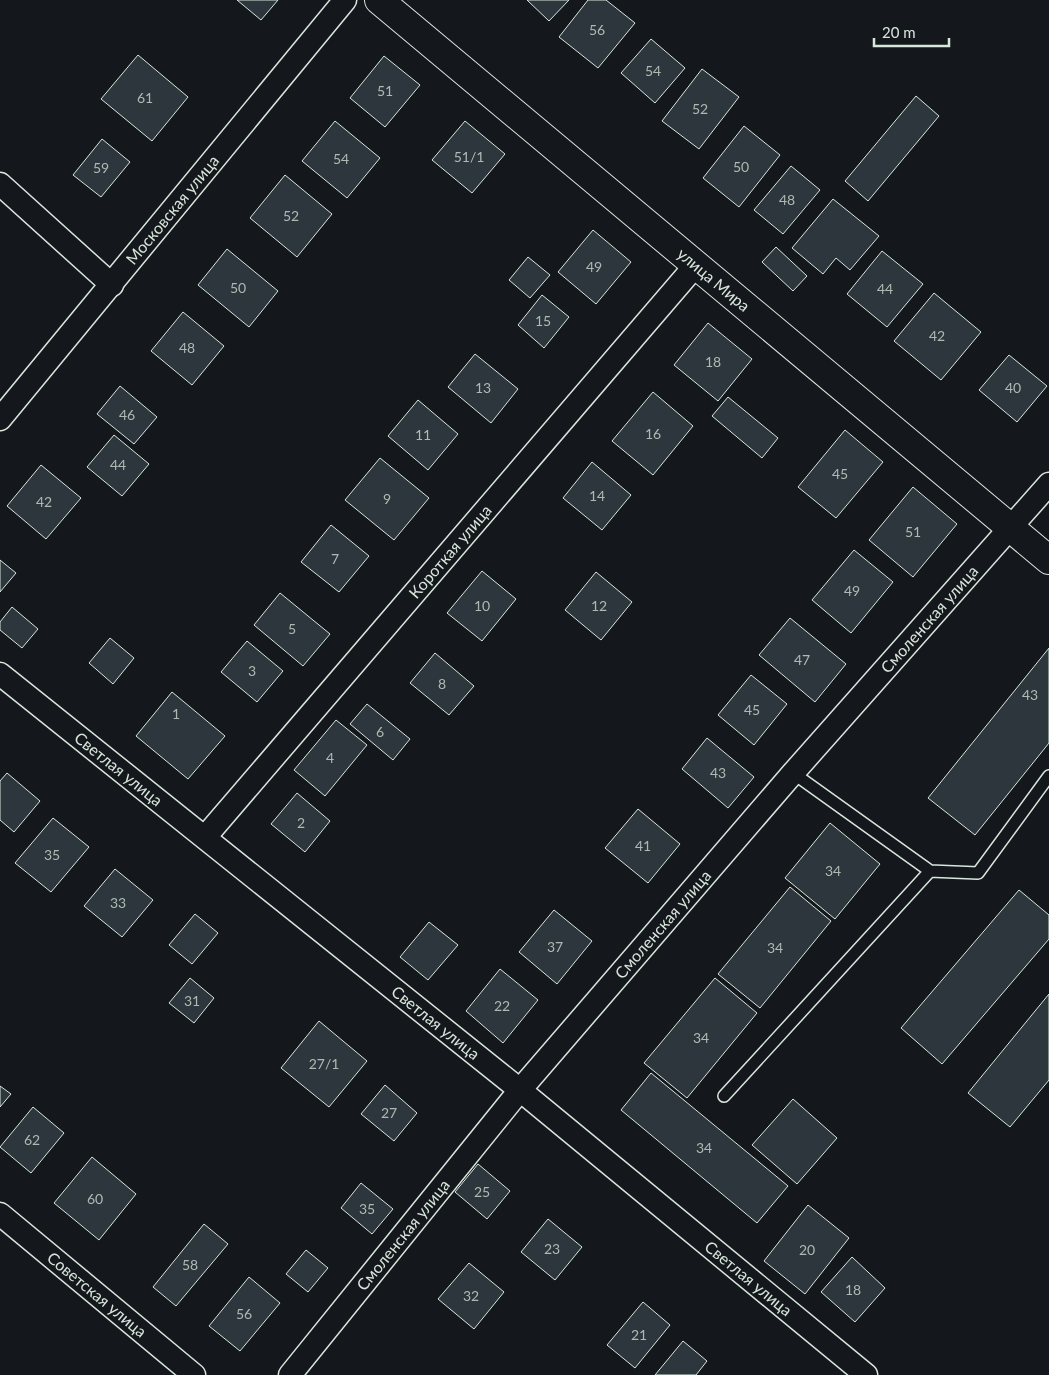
<svg xmlns="http://www.w3.org/2000/svg" width="1049" height="1375" viewBox="0 0 1049 1375" font-family="Lato,sans-serif">
<rect width="100%" height="100%" fill="#14181c"/>
<path fill="#2c363c" stroke="#d8e6dc" d="M237,0h41l-17,20z
M527,0h42l-20,21z
M588,0h18l29,23 -37,45 -39,-31z
M651,39l34,29 -30,35 -34,-30z
M138,55l50,42 -36,44 -51,-42z
M384,56l36,29 -35,42 -35,-29z
M702,69l37,28 -40,52 -37,-28z
M916,96l23,20 -71,85 -23,-20z
M335,121l45,37 -33,40 -45,-37z
M465,121l40,33 -33,39 -40,-33z
M744,126l36,29 -41,52 -36,-29z
M102,139l28,23 -29,35 -28,-22z
M791,166l29,24 -37,44 -29,-24z
M285,175l47,39 -35,43 -47,-39z
M833,199l46,37 -29,34 -14,-12 -13,16 -31,-26z
M593,230l38,32 -35,42 -38,-32z
M776,247l31,29 -14,15 -31,-29z
M227,249l51,42 -29,36 -51,-42z
M882,251l41,33 -36,43 -40,-33z
M528,257l22,18 -20,23 -21,-18z
M934,293l47,39 -40,48 -47,-39z
M542,295l27,22 -25,31 -26,-23z
M183,312l41,34 -32,39 -41,-34z
M708,323l44,36 -34,42 -44,-36z
M475,354l43,35 -27,34 -43,-36z
M1009,355l38,31 -30,36 -38,-32z
M120,386l37,31 -23,27 -37,-30z
M653,392l40,34 -40,49 -41,-34z
M728,397l50,41 -16,20 -50,-42z
M418,400l40,34 -30,36 -40,-34z
M845,430l38,32 -47,56 -38,-31z
M114,435l35,29 -27,32 -35,-29z
M380,458l49,40 -35,42 -49,-40z
M592,462l39,33 -29,35 -39,-32z
M41,465l40,33 -35,41 -39,-33z
M913,487l44,37 -44,53 -44,-37z
M331,525l38,31 -30,36 -38,-30z
M854,550l39,32 -42,51 -39,-33z
M0,560l16,13 -16,19z
M482,571l34,28 -34,42 -35,-28z
M596,572l36,30 -31,38 -36,-30z
M280,593l50,41 -27,32 -49,-41z
M12,607l26,22 -16,19 -22,-18v-8z
M790,618l56,46 -31,38 -56,-47z
M110,638l24,20 -21,26 -24,-21z
M247,641l36,30 -26,31 -36,-30z
M1049,648v95l-74,92 -47,-37z
M435,653l39,33 -25,29 -39,-32z
M751,675l36,29 -33,41 -36,-30z
M172,692l53,44 -37,43 -52,-43z
M367,704l43,35 -17,21 -43,-36z
M336,720l31,25 -42,51 -31,-26z
M707,738l47,39 -26,31 -46,-39z
M7,773l33,28 -26,31 -14,-12v-39z
M297,793l33,28 -25,31 -34,-28z
M638,809l42,35 -32,39 -43,-35z
M53,818l36,29 -38,45 -36,-29z
M830,823l50,41 -45,55 -50,-41z
M115,869l38,31 -31,37 -38,-31z
M790,887l41,34 -71,87 -42,-34z
M1019,890l30,25v24l-107,125 -41,-36z
M554,910l38,31 -35,43 -38,-32z
M195,914l23,19 -26,31 -23,-19z
M429,922l29,23 -30,35 -28,-23z
M500,969l38,31 -35,43 -37,-32z
M190,978l24,20 -20,25 -25,-20z
M715,978l42,35 -70,85 -43,-35z
M1049,994v86l-39,47 -42,-34z
M319,1021l48,40 -38,46 -48,-39z
M651,1073l137,113 -31,37 -136,-113z
M385,1085l32,28 -23,28 -33,-27z
M0,1086l11,8 -11,13z
M793,1099l44,39 -40,46 -45,-39z
M33,1107l31,26 -33,40 -31,-26z
M92,1157l44,37 -37,46 -45,-37z
M478,1164l32,27 -23,28 -32,-27z
M361,1183l32,26 -21,25 -31,-26z
M808,1205l41,33 -44,56 -41,-33z
M548,1219l34,28 -27,33 -34,-28z
M204,1224l24,20 -52,62 -23,-19z
M306,1250l22,18 -20,24 -22,-18z
M852,1257l33,31 -30,34 -34,-30z
M469,1263l35,29 -30,37 -36,-30z
M249,1277l31,26 -40,48 -31,-25z
M643,1302l27,23 -35,43 -28,-23z
M683,1341l24,20 -11,14h-41z"/>
<g fill="none" stroke-linecap="round" stroke-linejoin="round">
<defs>
<path id="lane" d="M793,773l137,98 48,2 71,-97
M724,1096l206,-225"/>
<g id="street">
<path d="M0,184l112,101"/>
<path id="s1" d="M0,419l345,-419"/>
<path id="s2" d="M0,674l520,416 346,285"/>
<path id="s3" d="M206,836l489,-570"/>
<path id="s4" d="M0,1214l194,161"/>
<path id="s5" d="M290,1375l230,-285 273,-317 256,-289"/>
</g>
<g id="secondary">
<path id="s6" d="M379,0l670,560"/>
</g>
</defs>
<use href="#lane" stroke="#d8e6dc" stroke-width="14"/>
<use href="#street" stroke="#d8e6dc" stroke-width="25"/>
<use href="#secondary" stroke="#d8e6dc" stroke-width="30"/>
<use href="#lane" stroke="#14181c" stroke-width="11"/>
<use href="#street" stroke="#14181c" stroke-width="22"/>
<use href="#secondary" stroke="#14181c" stroke-width="28"/>
</g>
<g text-anchor="middle" stroke-width="4" stroke-linejoin="round" paint-order="stroke">
<g font-size="14" fill="#adbab4">
<text x="597" y="35">56</text>
<text x="653" y="76">54</text>
<text x="385" y="96">51</text>
<text x="145" y="103">61</text>
<text x="700" y="114">52</text>
<text x="469" y="162">51/1</text>
<text x="341" y="164">54</text>
<text x="741" y="172">50</text>
<text x="101" y="173">59</text>
<text x="787" y="205">48</text>
<text x="291" y="221">52</text>
<text x="594" y="272">49</text>
<text x="238" y="293">50</text>
<text x="885" y="294">44</text>
<text x="543" y="326">15</text>
<text x="937" y="341">42</text>
<text x="187" y="353">48</text>
<text x="713" y="367">18</text>
<text x="483" y="393">13</text>
<text x="1013" y="393">40</text>
<text x="127" y="420">46</text>
<text x="653" y="439">16</text>
<text x="423" y="440">11</text>
<text x="118" y="470">44</text>
<text x="840" y="479">45</text>
<text x="597" y="501">14</text>
<text x="387" y="504">9</text>
<text x="44" y="507">42</text>
<text x="913" y="537">51</text>
<text x="335" y="564">7</text>
<text x="852" y="596">49</text>
<text x="482" y="611">10</text>
<text x="599" y="611">12</text>
<text x="292" y="634">5</text>
<text x="802" y="665">47</text>
<text x="252" y="676">3</text>
<text x="442" y="689">8</text>
<text x="1030" y="700">43</text>
<text x="752" y="715">45</text>
<text x="176" y="719">1</text>
<text x="380" y="737">6</text>
<text x="330" y="763">4</text>
<text x="718" y="778">43</text>
<text x="301" y="828">2</text>
<text x="643" y="851">41</text>
<text x="52" y="860">35</text>
<text x="833" y="876">34</text>
<text x="118" y="908">33</text>
<text x="555" y="952">37</text>
<text x="775" y="953">34</text>
<text x="192" y="1006">31</text>
<text x="502" y="1011">22</text>
<text x="701" y="1043">34</text>
<text x="324" y="1069">27/1</text>
<text x="389" y="1118">27</text>
<text x="32" y="1145">62</text>
<text x="704" y="1153">34</text>
<text x="482" y="1197">25</text>
<text x="95" y="1204">60</text>
<text x="367" y="1214">35</text>
<text x="552" y="1254">23</text>
<text x="807" y="1255">20</text>
<text x="190" y="1270">58</text>
<text x="853" y="1295">18</text>
<text x="471" y="1301">32</text>
<text x="244" y="1319">56</text>
<text x="639" y="1340">21</text>
</g>
<g font-size="16" fill="#d8e6dc" stroke="#14181c">
<text dy="6" stroke="none"><textPath href="#s1" startOffset="271">Московская улица</textPath></text>
<text dy="6" stroke="none"><textPath href="#s6" startOffset="436">улица Мира</textPath></text>
<text dy="6" stroke="none"><textPath href="#s3" startOffset="375">Короткая улица</textPath></text>
<text dy="6" stroke="none"><textPath href="#s5" startOffset="990">Смоленская улица</textPath></text>
<text dy="6" stroke="none"><textPath href="#s2" startOffset="152">Светлая улица</textPath></text>
<text dy="6" stroke="none"><textPath href="#s5" startOffset="585">Смоленская улица</textPath></text>
<text dy="6" stroke="none"><textPath href="#s2" startOffset="558">Светлая улица</textPath></text>
<text dy="6" stroke="none"><textPath href="#s5" startOffset="180">Смоленская улица</textPath></text>
<text dy="6" stroke="none"><textPath href="#s2" startOffset="962">Светлая улица</textPath></text>
<text dy="6" stroke="none"><textPath href="#s4" startOffset="126">Советская улица</textPath></text>
</g>
</g>
<path d="M874 38v8h75v-8" fill="none" stroke="#d8e6dc" stroke-width="2.5"/>
<text x="882" y="38" font-size="15" fill="#d8e6dc" stroke="#14181c" stroke-width="4" paint-order="stroke">20 m</text>
</svg>
